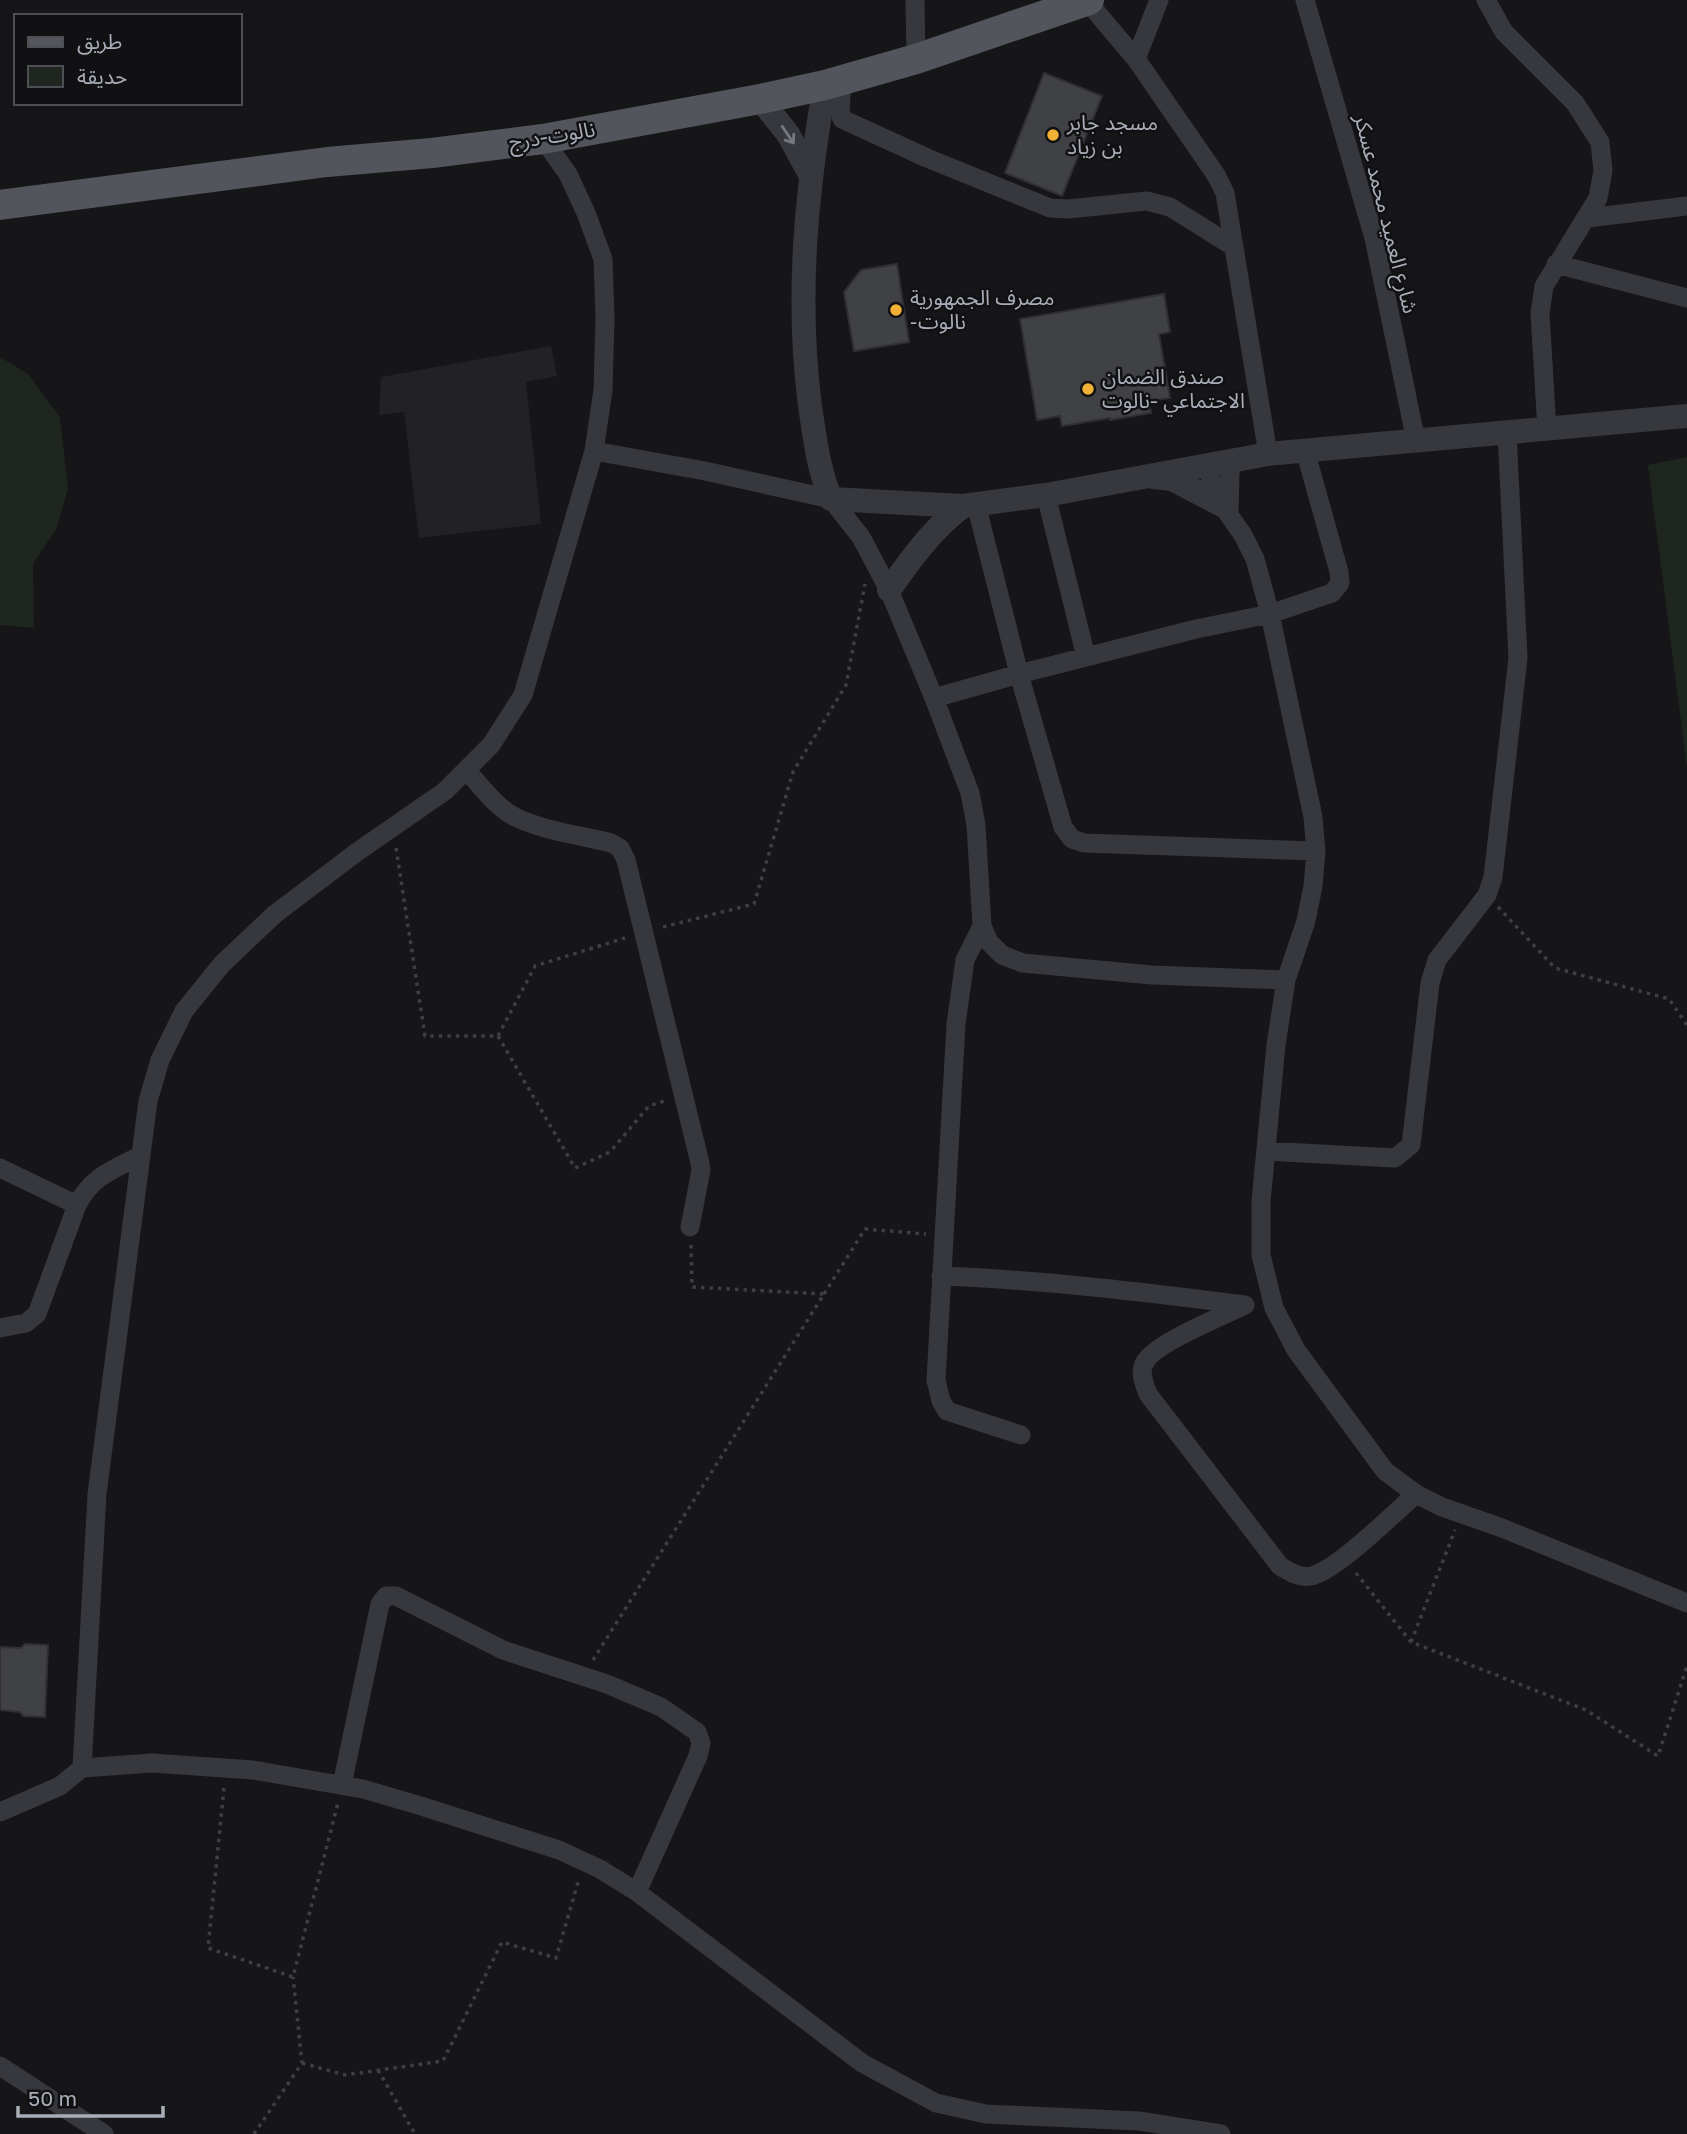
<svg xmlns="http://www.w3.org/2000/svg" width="1687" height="2134" viewBox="0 0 1687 2134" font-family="'Golos Text','Noto Sans Arabic',sans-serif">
<rect width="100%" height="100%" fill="#161618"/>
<path fill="#222225" d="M551,346l6,30 -31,6 15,142 -122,14 -15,-126 -25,3 2,-38z"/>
<path fill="#1e261f" d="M0,357l28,17 32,43 8,72 -12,41 -23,33 1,65 -34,-3z
M1687,457v311l-39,-303z"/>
<path fill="#404145" stroke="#303034" stroke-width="2" d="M1044,73l58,23 -40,100 -57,-23z
M897,264l12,78 -55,9 -10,-59 17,-22z
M1164,294l6,38 -11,2 11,64 -21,3 2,12 -41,7v-2l-48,8 -2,-10 -23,4 -17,-101z
M25,1644l23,1 -3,72 -22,-1 -3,-4 -20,-2v-63l21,1z"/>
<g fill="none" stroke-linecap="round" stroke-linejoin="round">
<path stroke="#3d3f44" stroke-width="3.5" stroke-dasharray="3.5 5" stroke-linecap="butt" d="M396,848l29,188h73l37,-70 90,-28
M1498,907l57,61 114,31 18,26
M663,927l91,-23 39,-132 53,-87 19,-101
M498,1036l77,132 35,-16 39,-46 18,-6
M824,1294l41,-65 61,5
M1356,1573l55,69 175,68 72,46 29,-90
M1411,1642l44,-112
M593,1660l231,-366 -132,-7 -1,-43
M224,1788l-16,160 85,29 45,-174
M302,2063l43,12 98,-14 59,-119 54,16 23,-79
M378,2070l37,64
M254,2134l48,-71 -9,-86"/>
<path stroke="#37383d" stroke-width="19" d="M915,0l1,59
M1305,0l69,238 42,203
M1486,0l18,32 71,71 25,39 3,29 -5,27 -54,88 -4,27 7,117
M1087,1l49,58 80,116 9,18 43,261
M1136,59l23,-59
M842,79l-2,33 2,7 85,39 123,50 18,1 79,-8 23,6 64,40
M1588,218l99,-12
M1556,264l131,34
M594,451l111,20 126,28 30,38 28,53 45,108 36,95 6,32 6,101 7,16 13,13 21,8 129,12 134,5
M1207,464l8,31 28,40 12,24 15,55 43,203 3,34 -3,35 -7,35 -20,59 -10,65 -15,156v54l13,53 22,42 89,121 31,23 26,13 60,21 185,75
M1046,495l40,162
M976,504l43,170 44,153 9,12 12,4 232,8
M1229,514l1,-41 3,-14
M934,698l85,-24 177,-45 74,-15 62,-21 8,-10 -1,-11 -34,-122
M467,771c14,15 29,36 48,46 29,14 65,18 96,26l9,5 6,12 74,303 1,7 -11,57
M982,926l-17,34 -9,64 -20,356 5,21 6,10 74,24
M1266,1151l129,7 16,-13 19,-162 7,-23 50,-65 6,-18 25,-219 -11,-225
M0,1168l77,37
M941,1276c102,4 203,16 304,29
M1245,1305c-22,11 -90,38 -100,57 -6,10 -1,21 3,32l132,172c10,6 19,12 31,10 25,-5 82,-62 105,-82
M0,1328l26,-5 11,-9 40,-109c16,-30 36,-35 64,-50
M82,1768l15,-274 51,-393 12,-41 24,-49 38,-47 53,-50 82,-62 88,-61 46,-46 32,-50 71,-244 9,-61 2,-72 -2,-59 -17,-46 -18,-39 -25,-35
M342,1785l38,-181 6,-8h10l107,54 104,34 54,23 36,25 4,11 -3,13 -61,136
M0,1812l60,-26 22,-18 70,-5 101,7 110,19 58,17 138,44 41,19 37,23 225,171 74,40 50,11 153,7 82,13
M0,2066l104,68"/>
<path stroke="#37383d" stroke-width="24" d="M825,85c-19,107 -29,213 -15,321 5,32 8,63 21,93l132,7 83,-11 222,-41 419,-38
M760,99l28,35 23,42
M1154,477l18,2 50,26
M889,590c22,-31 43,-61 74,-84"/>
<path stroke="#53555c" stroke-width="30" d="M0,205l327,-43 105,-9 111,-14 217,-40 65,-14 91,-26 173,-59"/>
</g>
<defs><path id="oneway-shaft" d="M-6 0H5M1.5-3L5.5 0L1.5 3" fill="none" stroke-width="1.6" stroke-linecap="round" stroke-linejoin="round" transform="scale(1.75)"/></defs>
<use stroke="#757881" href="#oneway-shaft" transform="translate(788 135) rotate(56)"/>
<g fill="#f2b134" stroke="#111113" stroke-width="2.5">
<circle cx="1053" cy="135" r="7"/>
<circle cx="896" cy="310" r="7"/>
<circle cx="1088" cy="389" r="7"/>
</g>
<g text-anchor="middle" stroke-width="5" stroke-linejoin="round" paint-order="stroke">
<g font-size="21" fill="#a8adb8" stroke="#111113" text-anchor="start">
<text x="1067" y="130">مسجد جابر<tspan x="1067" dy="24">بن زياد</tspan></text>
<text x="910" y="305">مصرف الجمهورية<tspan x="910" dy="24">-نالوت</tspan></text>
<text x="1102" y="384">صندق الضمان<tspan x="1102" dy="24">الاجتماعي -نالوت</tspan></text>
</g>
<g font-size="21" fill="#a8adb8" stroke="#111113">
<text transform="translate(552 136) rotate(-9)" y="7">نالوت-درج</text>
<text transform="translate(1386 214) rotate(76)" y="7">شارع العميد محمد عسكر</text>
</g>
</g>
<rect x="14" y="14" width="228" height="91" fill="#111113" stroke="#4d4f55" stroke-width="2"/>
<rect x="28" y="37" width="35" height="10" fill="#53555c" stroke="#4d4f55" stroke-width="2"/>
<text x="77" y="49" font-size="21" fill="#a8adb8">طريق</text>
<rect x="28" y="66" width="35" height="21" fill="#1e261f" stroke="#4d4f55" stroke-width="2"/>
<text x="77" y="84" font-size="21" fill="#a8adb8">حديقة</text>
<path d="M18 2106v10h145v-10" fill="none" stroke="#a8adb8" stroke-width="3.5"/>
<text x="28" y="2106" font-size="21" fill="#a8adb8" stroke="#111113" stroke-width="5" paint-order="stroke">50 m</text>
</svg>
